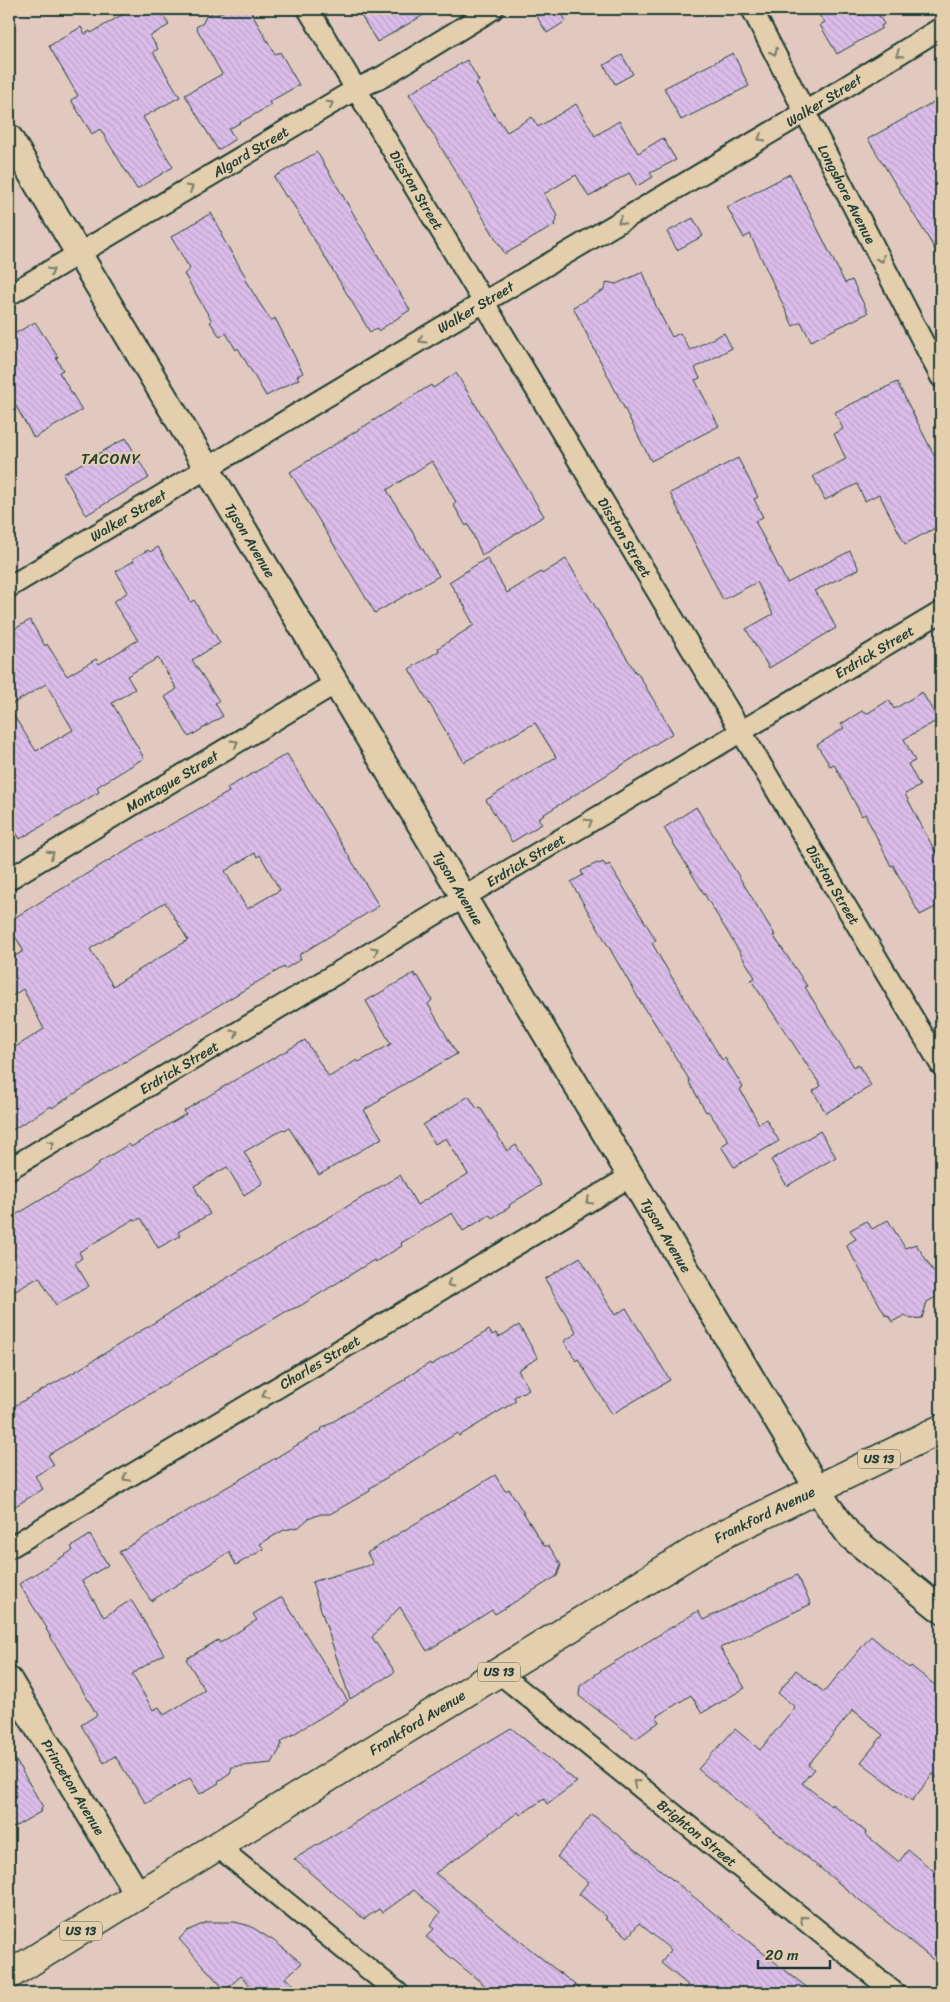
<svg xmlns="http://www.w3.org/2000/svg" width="950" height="2002" viewBox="0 0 950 2002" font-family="Sriracha,sans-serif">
<defs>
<pattern id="building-back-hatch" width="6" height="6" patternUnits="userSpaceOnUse" patternTransform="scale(1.25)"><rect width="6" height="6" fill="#dcbdea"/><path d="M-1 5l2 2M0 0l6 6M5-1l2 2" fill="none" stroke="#bca3c9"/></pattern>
</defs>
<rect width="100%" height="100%" fill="#e1c9bf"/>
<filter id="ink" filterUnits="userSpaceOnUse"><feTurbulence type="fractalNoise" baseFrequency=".02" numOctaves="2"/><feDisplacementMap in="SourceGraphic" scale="10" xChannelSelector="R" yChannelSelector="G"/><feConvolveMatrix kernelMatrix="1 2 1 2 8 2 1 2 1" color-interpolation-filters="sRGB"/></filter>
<g filter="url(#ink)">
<path fill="url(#building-back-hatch)" stroke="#1f3d34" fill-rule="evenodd" d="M132,9h27l10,16 -19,11 8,13 -5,3 27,45 -37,20 30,50 -36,22 -37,-60 -8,5 -21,-34 7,-4 -29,-50 32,-19 4,7 5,-3 1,2z
M226,9h23l26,45 5,-2 19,33 -30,17 2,3 -42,24 6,10 -17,11 -33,-55 37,-21 -26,-47 7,-4 3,-7 8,-4 6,1z
M357,9h77l-57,33z
M532,9h27l7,12 -19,12z
M813,9h62l9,15 -3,2 1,2 -45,26 -17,-29 5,-3z
M733,53l16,33 -68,34 -17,-32z
M622,55l11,19 -18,10 -11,-19z
M467,60l12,21 -3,2 22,38 1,-1 8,12 25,-15 6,10 38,-23 19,32 24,-15 19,32 25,-15 13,22 -26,13 3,4 -16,9 -8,-13 -40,24 -13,-22 -32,19 14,22 -2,2 1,3 -3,2 1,2 -50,29 -96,-160z
M941,98v161l-73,-120z
M317,152l93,158 -32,21 -1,-3 -7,4 -82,-136 -2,1 -12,-20z
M790,174l55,109 7,-3 16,33 -57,28 -10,-19 -8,4 -43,-92 -6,4 -17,-31z
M211,213l12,21 -2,1 26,44 -2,1 26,41 4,-3 28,55 -6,3 2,3 -33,17 -28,-48 -2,2 -10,-17 -6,4 -10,-15 2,-1 -28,-47 6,-5 -19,-32z
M693,218l10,18 -26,14 -10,-18z
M643,272l13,34 16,31 8,-4 10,17 34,-17 8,15 -37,20 5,10 -5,2 24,46 -68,35 -78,-154 31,-17 3,-8 9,2z
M35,322l23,35 -2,1 7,12 -4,2 23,38 -48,28 -25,-44v-57z
M456,373l88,143 -62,39 -14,-31 -2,2 -13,-22 3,-2 -24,-41 -45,29 52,86 -64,37 -85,-141 141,-87 2,3z
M897,382l44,87v56l-36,19 -26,-50 -14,7 -8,-17 -32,16 -12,-24 33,-17 -12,-25 9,-5 -8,-17z
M126,438l23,40 -63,37 -23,-41z
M738,458l20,39 -4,2 9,18 -8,4 32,62 63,-32 9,18 -45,22 11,15 11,22 -67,40 -23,-39 27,-15 -16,-32 -34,18 -53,-107z
M158,547l33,55 3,-2 26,43 -28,17 27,41 -4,2 8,13 -34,21 -24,-40 12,-8 -19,-31 -31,18 8,13 -23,14 32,55 -47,29 2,5 -79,47 -11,-18v-113l27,43 37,-21 -27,-46 -37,22v-74l21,-12 15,26 2,-2 20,32 29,-17 3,5 39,-24 -25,-38 15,-10 -12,-21 18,-10 -2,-2 16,-9 2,2z
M487,558l20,35 34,-21 1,2 24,-15 70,114 1,-1 36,61 -135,85 4,6 -30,18 -26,-42 70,-43 -21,-34 -71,39 -55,-93 30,-18 -1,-3 36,-23 -9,-16 1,-1 -17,-26z
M922,692l16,28 -34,19 11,22 -7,3 12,22 -15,8 36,69v41l-21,11 -25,-46 -2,-4 -2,1 -26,-52 -3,2 -28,-52 -4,2 -13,-21 27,-17 -3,-4 21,-13 6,2 21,-13 5,9z
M287,754l92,152 -80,49 2,4 -16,10 -1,-2 -25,14 -128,77 -79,50 -1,-2 -42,26v-81l35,-22 -21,-40 -14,9v-39l13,-7 1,-2 -14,-25v-4l125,-76 95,-53 -2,-4zM255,853l2,4 3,-2 20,35 -33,19 -22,-38zM165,902l23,38 -75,46 -23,-37z
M696,807l79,128h-2l34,51 -2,1 49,80 4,-3 13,22 -45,27 -13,-22 8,-5 -70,-106 4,-2 -2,-4 -89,-146z
M603,862l3,4 3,-2 47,76 -4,3 9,16 61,101 3,-2 18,29 -3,2 19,35 7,-5 13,22 -45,26 -13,-21 8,-5 -21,-30 -2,1 -17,-30 1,-1 -41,-67 -2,-1 -76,-131 12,-7 -2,-4 16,-8 2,1z
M414,973l2,4 2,-1 14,24 -4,4 29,50 -77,44 1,2 -17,10 18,28 -63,37 -30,-47 -5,2 -1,-1 -39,23 19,31 -19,12 -17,-28 -33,19 16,28 -32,18 2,4 -22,12 -17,-30 -6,3 -1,-2 -55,33 3,6 -7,5 14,23 -33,19 -17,-28 -30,18v-76l90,-54 -1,-2 31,-19 2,3 55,-33 -2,-3 44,-27 77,-44 24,37 28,-17 2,2 32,-18 -25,-43z
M469,1096l8,13 3,-2 27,44 9,-6 25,40 -32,20 1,2 -18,11 -2,-3 -27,16 -11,-18 -51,30 1,3 -27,16 -1,-2 -74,46 -13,5 -239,144 6,10 -19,11 8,13 -34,21v-101l67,-38 134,-83 190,-113 17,30 51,-31 -22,-36 -11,6 -12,-19z
M820,1131l16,26 -49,29 -16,-26z
M888,1220l17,28 11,-4 25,39v11l-14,8 -5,16 -11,1 -6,-4 -13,7 -4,-7 -2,1 -40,-71 10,-6 -6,-9 17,-9 5,8z
M580,1257l35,58 11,-7 44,72 -58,34 -34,-55 -2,2 -12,-20 13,-8 -32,-54z
M519,1325l19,33 -20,12 11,19 -15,8 2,4 -57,35 -2,-3 -87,55v3l-40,23h-9l-13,5 -9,8 -15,3 -24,14 4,5 -28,16 -7,-13 -78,49 -32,-49 203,-122 -1,-1 39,-24 46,-26 -1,-1 25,-15 1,2 58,-35 3,5 4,-2 3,4z
M495,1475l10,16 4,-2 35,57h5l12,19 -4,11 -62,38 -3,-4 -65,41 -27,-44 -28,30 23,35 -45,27 -38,-117 61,-18 -6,-11z
M90,1535l18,30 -26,16 22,36 27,-17 33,54 -32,20 21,36 6,-3 5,8 41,-25 -19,-31 32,-19 2,3 37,-23 -4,-6 29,-17 66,104 -66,40 -2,8 -8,14 -40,4 -2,6 -12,8 1,2 -19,11 -10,-16 -43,25 -2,-1 -30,-46 -11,7 -23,-38 16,-10 -51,-86 1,-1 -28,-44 54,-34 -2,-3z
M797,1575l14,29 -91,44 25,40 -43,25 -11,-18 -35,22 3,5 -23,17 -57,-43 1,-10 23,-17 95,-58 5,9z
M871,1636l38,32 2,-2 30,24v91l-8,-7 -21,27 -51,-39 22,-27 -30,-25 -45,55 6,4 -12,14 29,23 1,-2 34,28 -1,2 34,28 9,-12 33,27v89l-243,-197 37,-40 25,21 35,-43 -17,-14 18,-23 28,22z
M511,1728l66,54 -30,22 -3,-5 -24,16 -2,-3 -49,38 -34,23 150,120h-91l-68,-56 8,-8 -4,-3 10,-13 -26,-23 -32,23 -3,-4 -15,10 -70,-60z
M9,1749l34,58 -2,2 1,2 -33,19z
M592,1814l156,127 66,52h-133l7,-8 -27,-22 10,-13 -32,-27 -11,14 -23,-18 2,-2 -28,-23 9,-12 -31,-25z
M207,1922h28l15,4 24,15 28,22 -17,15 20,15h-48l-16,-17 -16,14 -46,-51 8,-8z"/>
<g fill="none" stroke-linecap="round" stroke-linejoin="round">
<defs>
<g id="minor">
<path id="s1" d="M308,9l633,1056"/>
<path id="s2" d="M752,9l189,368"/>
<path id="s3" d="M9,295l347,-206 26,-12 111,-68"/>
<path id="s4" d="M9,587l475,-285 303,-179 154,-95"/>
<path id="s5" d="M9,879l327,-196"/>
<path id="s6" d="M9,1169l932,-557"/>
<path id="s7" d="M9,1548l622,-372"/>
<path id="s8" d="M498,1672l397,321"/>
<path d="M217,1846l181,147"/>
</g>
<g id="tertiary">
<path id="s9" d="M9,137l819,1369 22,30 91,74"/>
<path id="s10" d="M9,1680l129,215"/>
</g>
<g id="primary">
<path id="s11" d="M9,1975l692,-428 25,-14 215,-104"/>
</g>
</defs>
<use href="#minor" stroke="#1f3d34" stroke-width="24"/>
<use href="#tertiary" stroke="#1f3d34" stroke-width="29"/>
<use href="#primary" stroke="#1f3d34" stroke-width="31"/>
<use href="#minor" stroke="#e3cead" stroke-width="20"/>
<use href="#tertiary" stroke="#e3cead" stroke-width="25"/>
<use href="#primary" stroke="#e3cead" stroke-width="28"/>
</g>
<defs><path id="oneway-chevron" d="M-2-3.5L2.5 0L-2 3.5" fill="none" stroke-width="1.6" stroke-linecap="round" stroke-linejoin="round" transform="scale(1.25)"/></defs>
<g stroke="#777e6a">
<use href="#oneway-chevron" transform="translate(774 52) rotate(63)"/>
<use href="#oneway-chevron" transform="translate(899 54) rotate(149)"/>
<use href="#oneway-chevron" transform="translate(330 104) rotate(-31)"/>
<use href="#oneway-chevron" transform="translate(761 138) rotate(149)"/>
<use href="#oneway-chevron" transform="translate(190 188) rotate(-31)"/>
<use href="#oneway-chevron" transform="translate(621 221) rotate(149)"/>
<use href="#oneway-chevron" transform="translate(881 259) rotate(63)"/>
<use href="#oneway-chevron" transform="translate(51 271) rotate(-30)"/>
<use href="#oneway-chevron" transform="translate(422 340) rotate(149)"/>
<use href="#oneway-chevron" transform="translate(235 743) rotate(-31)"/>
<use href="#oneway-chevron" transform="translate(589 822) rotate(-31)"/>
<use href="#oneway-chevron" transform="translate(51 854) rotate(-31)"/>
<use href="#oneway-chevron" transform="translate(375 950) rotate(-31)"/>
<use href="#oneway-chevron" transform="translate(235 1033) rotate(-31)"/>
<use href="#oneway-chevron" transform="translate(51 1144) rotate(-31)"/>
<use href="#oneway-chevron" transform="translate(589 1201) rotate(149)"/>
<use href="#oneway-chevron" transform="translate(450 1284) rotate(149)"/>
<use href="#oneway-chevron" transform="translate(265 1395) rotate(149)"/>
<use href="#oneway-chevron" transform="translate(126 1478) rotate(149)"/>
<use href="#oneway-chevron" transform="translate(636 1783) rotate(-141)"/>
<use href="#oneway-chevron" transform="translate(803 1919) rotate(-141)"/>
</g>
</g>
<g text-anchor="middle" stroke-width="4" stroke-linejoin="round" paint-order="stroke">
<g fill="#e3cead" stroke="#5a6858" stroke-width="1">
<rect x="858" y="1449.5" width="42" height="19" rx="4"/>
<rect x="478" y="1662.5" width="42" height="19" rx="4"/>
<rect x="60" y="1921.5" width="42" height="19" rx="4"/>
</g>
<g font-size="12" font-weight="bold" fill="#1f3d34">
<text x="879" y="1463">US 13</text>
<text x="499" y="1676">US 13</text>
<text x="81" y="1935">US 13</text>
</g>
<g font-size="14" fill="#1f3d34" stroke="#e3cead">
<text dy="5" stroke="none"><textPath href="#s4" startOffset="949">Walker Street</textPath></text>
<text dy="5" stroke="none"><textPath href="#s3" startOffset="281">Algard Street</textPath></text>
<text dy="5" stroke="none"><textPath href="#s1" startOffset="211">Disston Street</textPath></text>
<text dy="5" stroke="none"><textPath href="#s2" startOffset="208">Longshore Avenue</textPath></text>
<text dy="5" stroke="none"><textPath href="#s4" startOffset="544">Walker Street</textPath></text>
<text dy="5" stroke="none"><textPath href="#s4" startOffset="139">Walker Street</textPath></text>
<text dy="5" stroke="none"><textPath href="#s1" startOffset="616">Disston Street</textPath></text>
<text dy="5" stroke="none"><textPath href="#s9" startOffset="470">Tyson Avenue</textPath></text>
<text dy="5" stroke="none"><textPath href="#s6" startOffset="1008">Erdrick Street</textPath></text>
<text dy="5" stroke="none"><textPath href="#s5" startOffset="190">Montague Street</textPath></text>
<text dy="5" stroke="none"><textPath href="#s6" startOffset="602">Erdrick Street</textPath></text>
<text dy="5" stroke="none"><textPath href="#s1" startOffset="1021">Disston Street</textPath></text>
<text dy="5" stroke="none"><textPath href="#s9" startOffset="875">Tyson Avenue</textPath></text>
<text dy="5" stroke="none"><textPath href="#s6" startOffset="198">Erdrick Street</textPath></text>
<text dy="5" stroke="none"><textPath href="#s9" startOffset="1280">Tyson Avenue</textPath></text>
<text dy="5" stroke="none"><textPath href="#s7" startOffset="362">Charles Street</textPath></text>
<text dy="5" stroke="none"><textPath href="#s11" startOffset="885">Frankford Avenue</textPath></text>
<text dy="5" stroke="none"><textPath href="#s11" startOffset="480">Frankford Avenue</textPath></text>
<text dy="5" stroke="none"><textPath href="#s10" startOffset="125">Princeton Avenue</textPath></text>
<text dy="5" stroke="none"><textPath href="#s8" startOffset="256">Brighton Street</textPath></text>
</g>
<g font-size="15" letter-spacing="1" fill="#1f3d34" stroke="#e3cead">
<text x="111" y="464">TACONY</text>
</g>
</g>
<rect width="950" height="2002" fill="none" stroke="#e3cead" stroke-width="30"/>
<rect x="15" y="15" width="920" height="1972" fill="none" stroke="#1f3d34" stroke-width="2" filter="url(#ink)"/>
<path d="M758 1960v8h72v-8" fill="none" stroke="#1f3d34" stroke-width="2.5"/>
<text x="765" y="1960" font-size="15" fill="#1f3d34" stroke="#e3cead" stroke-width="4" paint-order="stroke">20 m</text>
</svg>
